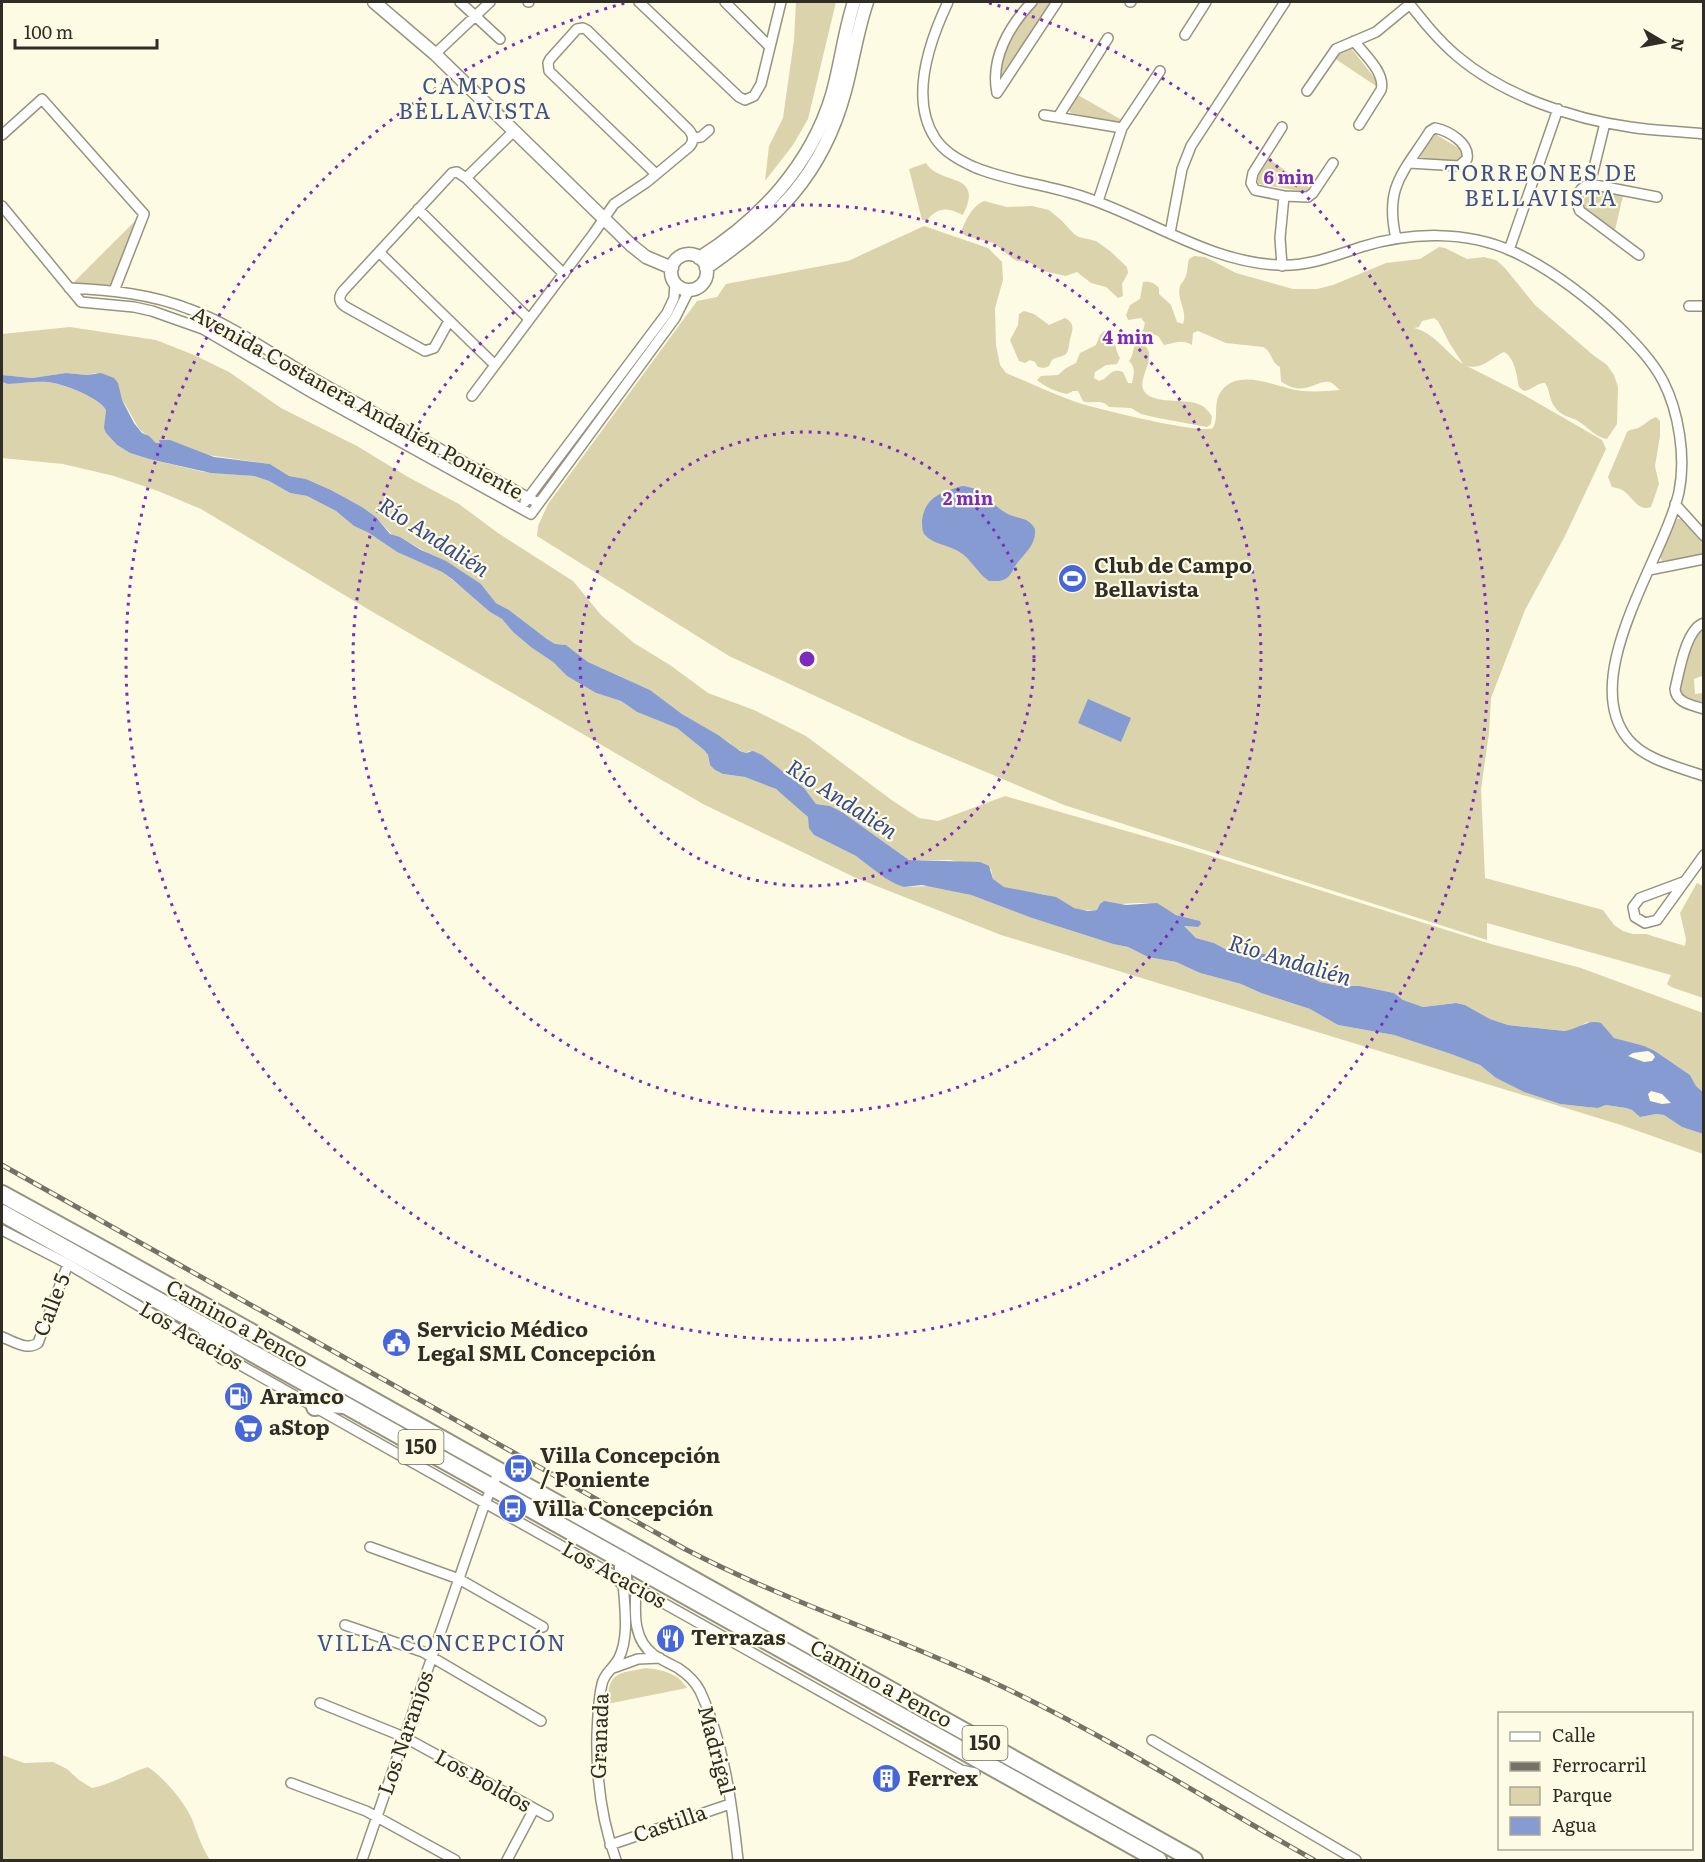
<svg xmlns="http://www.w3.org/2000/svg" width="1705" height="1862" viewBox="0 0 1705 1862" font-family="Literata,serif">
<rect width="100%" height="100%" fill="#fefbe5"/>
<path fill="#dad3ac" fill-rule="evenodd" d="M796,2h40l-28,117 -15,26 -28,36 4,-35 14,-28 11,-78z
M1038,2h14l-51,74 -2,-3 7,-26 12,-26z
M1351,48l26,33 1,3 -2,2 -42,-28 5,-7z
M1076,94l46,26 -2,4 -49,-11 -3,-4z
M1435,134l27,16v9l-3,3 -38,-1 -1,-5z
M1269,159l41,29 -3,4 -49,-8v-8z
M926,163c14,23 59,8 37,52 -16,-7 -23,-9 -36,5h-5l-13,-51z
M1592,191l31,5 -8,34 -33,-24 2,-7z
M984,201l23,6 25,-1 17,4 13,11 12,13 5,3 17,4 14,10 17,16 1,6 -6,11 1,12 -5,2 -12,-11 -15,-4 -14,-11 -11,4 -23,-5 -14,-9 -12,-1 -5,-3 -18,-15 -28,-7 -5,-4c4,-11 11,-26 23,-31z
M137,219l-26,66 -38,-2z
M924,226l64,22 14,14 1,18 -8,28 1,37 4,20 6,8c27,11 55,25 83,33 19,5 110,28 124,22 6,-11 0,-24 7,-35 18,-28 58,-4 83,-2 11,1 26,0 37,-1 -3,-2 -5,-5 -8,-7 -13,-7 -28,17 -51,-2l-1,-14c-10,-5 -7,-15 -17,-20l-37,-4 -28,-12 -5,2 -1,12c-10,-6 -17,-2 -28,0l-6,-9 -5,-2 -6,2 -5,-2 3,-11 -4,-5 -13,2 -2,-5 4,-10 10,-6 3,-17c8,-1 11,1 16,6v6l12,11 6,17 6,2c5,-14 -7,-25 -3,-38 1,-3 4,-5 5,-8 3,-6 2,-12 4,-19l5,-3 11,1 31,16 57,16h24l16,-4 53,-22 34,-4 19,-12 6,1 22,11 17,-2 12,3 9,8 30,37 58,50 14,10 7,10 4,12 -1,37 -10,15c-12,-2 -19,-12 -29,-18 -9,-5 -18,-5 -24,-15 -5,-7 -4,-16 -9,-23 -7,-1 -13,7 -21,8l-5,-4c-2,-11 -4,-29 -15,-35 -13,6 -22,18 -37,14l57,29 78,45 4,9 -41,87 -40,74 -34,88 -2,35 -8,56 4,89 118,32 11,15 9,6 10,3h13l39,12 1,-7 -6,-26 17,-30 6,3v112l-32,-11 -4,-3 4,-9 -184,-52v17l-423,-135 -154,-65 -181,-84 -192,-120 1,-10 10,-22 149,-203 20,-4 9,-13 122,-23zM1434,318l4,3 12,23 13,20c-16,-10 -28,-31 -49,-36l5,-1 3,-6z
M1024,311l10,3 15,11 16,-7c10,5 8,12 5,21 -1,5 -1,11 -4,15 -4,3 -10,3 -14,6l-3,6 -5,2 -6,-1 -3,-5 -5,-2 -5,3 -6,-2 -9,-21 8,-15 1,-11z
M70,327l86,13 38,15 35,17 52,36 76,38 51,31 51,27 39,29 75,48 28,34 33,28 36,22 38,28 46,17 52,26 87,65 26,17 19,3 67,-25 184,53 302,95 90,24 122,45v79l-7,-6 -6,-11 -35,-24 -41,-13 -6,-6 -21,-10 -13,8 -8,1 -58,-6 -18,-6 -25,-14 -9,-2 -33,4 -20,-7 -9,-7 -34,-7h-21l-19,-4 -55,-28 -36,-3 -15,-8 -18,-5 -13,-12 15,1 1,-6c-7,-3 -15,-3 -22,-6 -9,-3 -16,-9 -26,-11 -9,-3 -47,1 -54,6 -9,1 -20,0 -29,-4 -7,-4 -12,-9 -21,-11 -17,-4 -41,-1 -54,-16l-2,-10 -41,-9h-41l-67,-48 -12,-6 -14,-2c-19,-25 -40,-39 -67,-53l-3,2 -12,-5 -4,-5 -48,-29 -32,-24 -62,-28 -22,-17 -11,-1 -8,-5 -38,-29 -13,-7 -15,-19 -81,-47h-6l-18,-20 -14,-10 -31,-17 -25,-11 -17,-3 -19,-12 -62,-9 -29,-11 -23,-1 -17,-14 -14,-25 -29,-31 -9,2 -21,-2 -34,5 -30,-3v-41z
M1104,331c13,7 10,17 16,27l-3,6 -11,1 -11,7 -1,6 5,3c10,-2 11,-14 24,-9l5,11h4c2,-9 4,-15 -3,-22 5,-6 3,-13 8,-19 28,8 -2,36 7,49 9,14 41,7 54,13 7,2 10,7 14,12l-1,8 -4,3 -49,-9 -17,-4 -10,-6 -22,-1c-8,-9 -17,-2 -26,-6l-5,-10h-5l-6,3c-8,-1 -24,-8 -30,-14l4,-4 17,-1 8,-7 10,-5 4,-10 16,-8 4,-10z
M2,382l6,2c13,0 26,-3 39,-2 14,1 52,15 59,28l-1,12 1,11 11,12 13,8 19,6 55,13 50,4 15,5 21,12 17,3 29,15 18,15 15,7 28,19 45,20 30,23 18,17 12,7 11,13 19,16 21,14 14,14 29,17 25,8 16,11 40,16 27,22 4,5 2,10 5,5 8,4 22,3 25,9 14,8 24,23 6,18 42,21 48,31 26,-1 41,9 61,23 81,26 15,3 20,10 28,5 24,11 41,11 20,9 49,16 28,16 56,10 57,19 29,11 16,13 28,14 36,12 27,3 11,1 8,-3 20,3 6,2 8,7 16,-3 8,1 18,12 21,7v20l-82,-29 -620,-190 -145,-57 -153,-74 -337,-196 -165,-99 -43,-18 -44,-15 -51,-12 -61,-6z
M1656,417l4,4v15l-5,30 4,18 -8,23c-14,5 -18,-11 -29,-17 -3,-2 -7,-2 -10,-3l-4,-10 19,-45c5,-4 8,-2 13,-5 6,-3 9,-8 16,-10z
M1677,519h4l22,25v11l-41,6 -2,-5z
M1703,628l-1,48 -8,3 1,15 8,-1 -1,12 -21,-9 -4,-5 8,-32 11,-29z
M646,1668c16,2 32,5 41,20l-80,16c2,-33 10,-30 39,-36z
M2,1755l22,8 29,-1 14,7 12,11 13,8c20,-4 37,-15 56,-21 15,10 35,33 43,50 6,15 10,29 19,43h-208z"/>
<path fill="#869bd2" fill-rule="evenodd" d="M66,373l21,2 14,-2 13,5 4,5 4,17 12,23 8,10 7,3 7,7h4l-1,-3h11l44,17 56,7 19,12 17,3 25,11 31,17 14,10 14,17 10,3 21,13 25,11 35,23 15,19 13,7 38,29 8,5 11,1 22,17 62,28 32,24 36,21 22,16 6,2 7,-2 9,4 42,33 12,16 14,2 12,6 67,48 71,2 9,4 4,13 11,8 52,10 18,11 14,3 9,-1 3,-6 4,-3 22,4 31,-2 19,12 24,6 1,3 -3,3 -14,-1 12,12 18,5 15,8 36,3 55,28 19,4h21l34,7 9,7 20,7 33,-4 9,2 25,14 18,6 57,6c14,-2 22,-12 36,-8l13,15 30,8 11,5 35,24 6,11 7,6v42l-21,-7 -18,-12 -8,-1 -16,3 -8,-7 -6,-2 -20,-3 -8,3 -11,-1 -27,-3 -36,-12 -28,-14 -16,-13 -29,-11 -57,-19 -56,-10 -28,-16 -49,-16 -20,-9 -41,-11 -24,-11 -28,-5 -20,-10 -15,-3 -81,-26 -61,-23 -49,-10 -18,2 -8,-3 -11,-6 -29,-22 -42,-21 -5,-7 -1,-11 -32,-28 -31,-12 -22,-3 -8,-4 -5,-5 -2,-10 -4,-5 -27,-22 -40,-16 -16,-11 -25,-8 -29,-17 -14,-14 -21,-14 -19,-16 -11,-13 -12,-7 -38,-33 -10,-7 -45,-20 -28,-19 -15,-7 -18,-15 -29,-15 -17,-3 -21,-12 -15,-5 -43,-3 -62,-14 -19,-6 -13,-8 -11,-12 -2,-5 2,-18c-7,-13 -45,-27 -59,-28 -13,-1 -26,2 -39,2l-6,-2v-7l30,3zM1648,1051l5,3 2,3 -3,4 -8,1 -16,-6 5,-3zM1651,1091l11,3 9,9 -9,1 -12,-3 -2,-7z
M962,486c27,3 25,16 44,27 12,7 22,3 29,16 1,15 -8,22 -17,33 -4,5 -6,12 -11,16 -5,4 -12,3 -18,3 -12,-8 -18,-23 -31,-30 -10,-6 -26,-7 -34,-17 -2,-4 -2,-10 -2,-14 4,-24 19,-27 40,-34z
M1088,699l43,19 -10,24 -43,-19z"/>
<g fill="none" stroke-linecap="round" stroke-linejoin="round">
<defs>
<path id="street" d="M460,2l40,37
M528,2h1
M639,2l100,95 6,3 9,-4 7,-12 20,-82
M725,2l45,45
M948,2c-18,38 -39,96 -13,136 9,14 24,22 39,29 33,14 75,18 110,30 64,21 125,65 194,68 29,2 56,-9 83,-18 49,-15 105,-17 153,5 38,18 73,45 104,74 16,16 34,34 45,55 16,31 23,77 16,111 -15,66 -102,185 -51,247 17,21 51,28 76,37
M1130,2h1
M1408,2c15,19 30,38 49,54 46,39 115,63 173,71 24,4 49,4 74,7
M1185,35l21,-33
M1354,41c10,13 32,32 27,49l-22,35
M435,54l55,-52
M1307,91l29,-42 40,-17 34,-28
M997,93l60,-91
M997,93c-7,-34 12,-67 35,-91
M1044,115l78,13
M1058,117l50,-79
M1282,127l-29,46 -2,10 4,7 29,6 24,1 5,-4 20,-30
M2,135l40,-36 102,115 -30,77
M693,138l8,-1 8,-7
M466,178l48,-47
M1590,184l15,-61
M1098,201l24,-73 38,-57
M2,206l79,96 53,5 18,4 51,18 111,65 217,120 144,-196 14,-28
M418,209l111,110
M1170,233l12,-64 9,-23 94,-144
M1396,238c-12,-52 8,-66 34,-107l5,-3c14,3 35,15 32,31l-8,7 -50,-3
M1509,250l49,-141
M379,252l116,113
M1639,255l-59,-44c-6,-11 -3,-23 10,-27l67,13
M1282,266l-2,-28 4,-42
M69,288c42,2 82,6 120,21 47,17 91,51 135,75 71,40 143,80 214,119
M1689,306h15
M449,321l-15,27 -9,3 -79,-44c-7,-4 -8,-10 -3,-16l109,-118 5,-1 9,6 98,96
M472,396l122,-163 20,-29 33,-22 42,-35c5,-5 5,-11 0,-17l-102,-100 -4,-2 -6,1 -27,30 -2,4 1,8 107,103
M525,502l142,-189 7,-15 1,-14
M1675,504l29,32
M1649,570l55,-11
M1704,623c-18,5 -25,50 -29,66 1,14 17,16 29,20
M1683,882l-43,16 -7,9 2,10 10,6 12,-3 47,-65
M2,1230l66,34 137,81 182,103 574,322 14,3
M2,1337c11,4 25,14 36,6l30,-79
M370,1547l89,32 84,48
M636,1588c-1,24 -4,51 18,67 8,5 16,9 24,13 9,6 17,13 22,23 24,52 32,113 38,169
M345,1625l78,27 118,69
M613,1668l25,-9 22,-1
M320,1703l84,34 144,79
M1152,1740l204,120
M291,1783l75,28 89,49
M610,1845l120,-41
M362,1860l123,-357 14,-32
M507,1860l27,-51
M616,1860c-15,-41 -20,-82 -19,-126 1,-17 1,-34 5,-50 2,-11 12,-16 17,-26 11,-23 5,-54 4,-78"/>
<path id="secondary" d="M374,2l61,52 196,191 15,12 26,11
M671 272a18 18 0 1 1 36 0a18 18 0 1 1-36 0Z
M699,258c61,-38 112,-93 133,-163 9,-31 12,-63 22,-93
M706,268c70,-49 116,-91 139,-177 8,-30 12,-60 22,-89"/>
<path id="highway" d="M2,1194l113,62 1079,604
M2,1213l1156,647
M206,1329l18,27
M315,1407l14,-3 14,1
M623,1580v-20"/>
</defs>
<use href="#street" stroke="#96937f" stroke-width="12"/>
<use href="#secondary" stroke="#96937f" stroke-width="15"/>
<use href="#highway" stroke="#96937f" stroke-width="20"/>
<use href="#street" stroke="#fff" stroke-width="9"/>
<use href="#secondary" stroke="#fff" stroke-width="12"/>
<use href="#highway" stroke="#fff" stroke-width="16"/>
<defs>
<path id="rail" d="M2,1165l683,384c102,53 212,88 316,137 108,51 209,116 313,174"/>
</defs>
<use href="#rail" stroke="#747265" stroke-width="5"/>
<use href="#rail" stroke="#fefbe5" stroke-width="3" stroke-dasharray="9" stroke-linecap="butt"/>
</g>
<g fill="none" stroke="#7b2cbf" stroke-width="3" stroke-dasharray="3 6">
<circle cx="807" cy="659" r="227"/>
<circle cx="807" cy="659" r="454"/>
<path d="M989 3A681 681 0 1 1 625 3"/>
</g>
<defs>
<symbol id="stadium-disc" viewBox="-11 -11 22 22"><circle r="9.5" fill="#4667da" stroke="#fefbe5"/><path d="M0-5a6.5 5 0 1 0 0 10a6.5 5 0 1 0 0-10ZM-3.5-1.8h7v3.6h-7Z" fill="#fff"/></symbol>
<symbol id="civic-disc" viewBox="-11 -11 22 22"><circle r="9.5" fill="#4667da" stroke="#fefbe5"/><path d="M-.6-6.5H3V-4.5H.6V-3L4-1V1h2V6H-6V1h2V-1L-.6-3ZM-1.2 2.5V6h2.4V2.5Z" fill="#fff"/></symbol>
<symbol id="fuel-disc" viewBox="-11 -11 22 22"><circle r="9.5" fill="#4667da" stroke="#fefbe5"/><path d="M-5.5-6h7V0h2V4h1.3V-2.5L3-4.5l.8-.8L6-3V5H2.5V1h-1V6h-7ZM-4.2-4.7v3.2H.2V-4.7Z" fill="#fff"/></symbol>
<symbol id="supermarket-disc" viewBox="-11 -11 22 22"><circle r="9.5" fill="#4667da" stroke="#fefbe5"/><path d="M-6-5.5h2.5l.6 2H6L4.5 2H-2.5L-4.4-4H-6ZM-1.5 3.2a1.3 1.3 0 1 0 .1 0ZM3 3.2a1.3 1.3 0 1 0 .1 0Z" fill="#fff"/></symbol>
<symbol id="bus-disc" viewBox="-11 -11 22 22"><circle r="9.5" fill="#4667da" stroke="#fefbe5"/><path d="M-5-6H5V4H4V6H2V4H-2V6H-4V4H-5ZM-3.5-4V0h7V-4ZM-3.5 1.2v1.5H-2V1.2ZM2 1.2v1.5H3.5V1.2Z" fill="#fff"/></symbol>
<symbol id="restaurant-disc" viewBox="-11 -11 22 22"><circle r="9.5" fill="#4667da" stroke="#fefbe5"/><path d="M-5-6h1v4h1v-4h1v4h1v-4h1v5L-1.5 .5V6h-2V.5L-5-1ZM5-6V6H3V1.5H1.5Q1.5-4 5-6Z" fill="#fff"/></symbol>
<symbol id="building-disc" viewBox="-11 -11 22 22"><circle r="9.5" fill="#4667da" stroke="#fefbe5"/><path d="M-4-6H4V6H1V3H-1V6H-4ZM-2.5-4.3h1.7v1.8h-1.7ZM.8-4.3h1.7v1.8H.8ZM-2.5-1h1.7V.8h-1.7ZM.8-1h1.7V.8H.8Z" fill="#fff"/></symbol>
</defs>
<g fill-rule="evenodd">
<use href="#stadium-disc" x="1056" y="562" width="33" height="33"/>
<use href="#civic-disc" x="380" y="1326" width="33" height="33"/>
<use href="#fuel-disc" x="222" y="1380" width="33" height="33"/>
<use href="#supermarket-disc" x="232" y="1412" width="33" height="33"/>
<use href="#bus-disc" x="502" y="1452" width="33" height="33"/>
<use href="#bus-disc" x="496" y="1492" width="33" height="33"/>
<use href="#restaurant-disc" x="654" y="1622" width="33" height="33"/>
<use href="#building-disc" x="870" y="1762" width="33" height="33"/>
</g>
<g text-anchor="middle" stroke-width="4.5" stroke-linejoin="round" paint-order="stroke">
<g fill="#fefbe5" stroke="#6d6b5f" stroke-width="1.5">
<rect x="398.5" y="1430" width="45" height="34" rx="4.5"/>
<rect x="962.5" y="1726" width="45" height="34" rx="4.5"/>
</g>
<g font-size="20" font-weight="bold" fill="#2f2d25">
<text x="421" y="1454">150</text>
<text x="985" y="1750">150</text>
</g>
<g font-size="21" fill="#2f2d25" stroke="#fefbe5">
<text transform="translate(357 403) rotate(29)" y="7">Avenida Costanera Andalién Poniente</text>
<text transform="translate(52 1305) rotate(-69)" y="7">Calle 5</text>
<text transform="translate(237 1324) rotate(29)" y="7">Camino a Penco</text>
<text transform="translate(191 1336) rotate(30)" y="7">Los Acacios</text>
<text transform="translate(614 1575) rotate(29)" y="7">Los Acacios</text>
<text transform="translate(881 1684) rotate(29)" y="7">Camino a Penco</text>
<text transform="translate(406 1733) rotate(-71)" y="7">Los Naranjos</text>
<text transform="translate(600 1736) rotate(-88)" y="7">Granada</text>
<text transform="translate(716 1750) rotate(75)" y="7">Madrigal</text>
<text transform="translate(483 1781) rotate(29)" y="7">Los Boldos</text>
<text transform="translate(670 1824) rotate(-19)" y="7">Castilla</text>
</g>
<g font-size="21" font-weight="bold" fill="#2f2d25" stroke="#fefbe5" text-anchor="start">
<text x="1094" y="573">Club de Campo<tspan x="1094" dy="24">Bellavista</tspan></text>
<text x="417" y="1337">Servicio Médico<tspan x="417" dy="24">Legal SML Concepción</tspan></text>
<text x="260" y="1404">Aramco</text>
<text x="269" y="1435">aStop</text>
<text x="540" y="1463">Villa Concepción<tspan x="540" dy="24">/ Poniente</tspan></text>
<text x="533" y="1516">Villa Concepción</text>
<text x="691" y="1645">Terrazas</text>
<text x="907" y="1786">Ferrex</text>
</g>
<g font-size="22" letter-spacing="1.5" fill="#3d518c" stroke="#fefbe5">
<text x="475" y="94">CAMPOS<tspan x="475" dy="25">BELLAVISTA</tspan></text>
<text x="1541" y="181">TORREONES DE<tspan x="1541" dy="25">BELLAVISTA</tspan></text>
<text x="442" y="1651">VILLA CONCEPCIÓN</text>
</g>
<g font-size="22" font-style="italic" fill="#34498d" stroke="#fefbe5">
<text transform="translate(434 537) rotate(33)" y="8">Río Andalién</text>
<text transform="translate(842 799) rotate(33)" y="8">Río Andalién</text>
<text transform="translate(1290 960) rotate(17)" y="8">Río Andalién</text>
</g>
</g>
<circle cx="807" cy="659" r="9" fill="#7b2cbf" stroke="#fefbe5" stroke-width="3"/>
<g font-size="18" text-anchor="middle" font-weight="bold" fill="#7b2cbf" stroke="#fefbe5" stroke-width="4.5" stroke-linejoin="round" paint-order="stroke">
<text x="1289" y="184">6 min</text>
<text x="1128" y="344">4 min</text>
<text x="968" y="505">2 min</text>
</g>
<rect width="1705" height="1862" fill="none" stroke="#2f2d25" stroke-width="6"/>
<rect x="1498" y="1712" width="195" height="138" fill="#fefbe5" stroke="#aba998" stroke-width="1.5"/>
<rect x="1510" y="1732" width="30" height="9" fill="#ffffff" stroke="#aba998" stroke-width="1.5"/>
<text x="1552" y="1742" font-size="18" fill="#2f2d25">Calle</text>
<rect x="1510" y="1762" width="30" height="9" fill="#747265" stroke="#aba998" stroke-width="1.5"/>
<text x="1552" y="1772" font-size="18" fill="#2f2d25">Ferrocarril</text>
<rect x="1510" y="1787" width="30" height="18" fill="#dad3ac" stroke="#aba998" stroke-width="1.5"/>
<text x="1552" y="1802" font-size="18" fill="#2f2d25">Parque</text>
<rect x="1510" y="1817" width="30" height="18" fill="#869bd2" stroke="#aba998" stroke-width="1.5"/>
<text x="1552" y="1832" font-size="18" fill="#2f2d25">Agua</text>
<g transform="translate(1663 42) rotate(100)" stroke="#fefbe5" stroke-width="4.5" paint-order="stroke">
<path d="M0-4.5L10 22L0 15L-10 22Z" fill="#2f2d25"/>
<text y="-9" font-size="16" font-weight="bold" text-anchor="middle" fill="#2f2d25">N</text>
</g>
<path d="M15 39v9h142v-9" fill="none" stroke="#2f2d25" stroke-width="3"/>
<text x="24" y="39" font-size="18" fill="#2f2d25" stroke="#fefbe5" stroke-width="4.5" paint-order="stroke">100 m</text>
</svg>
